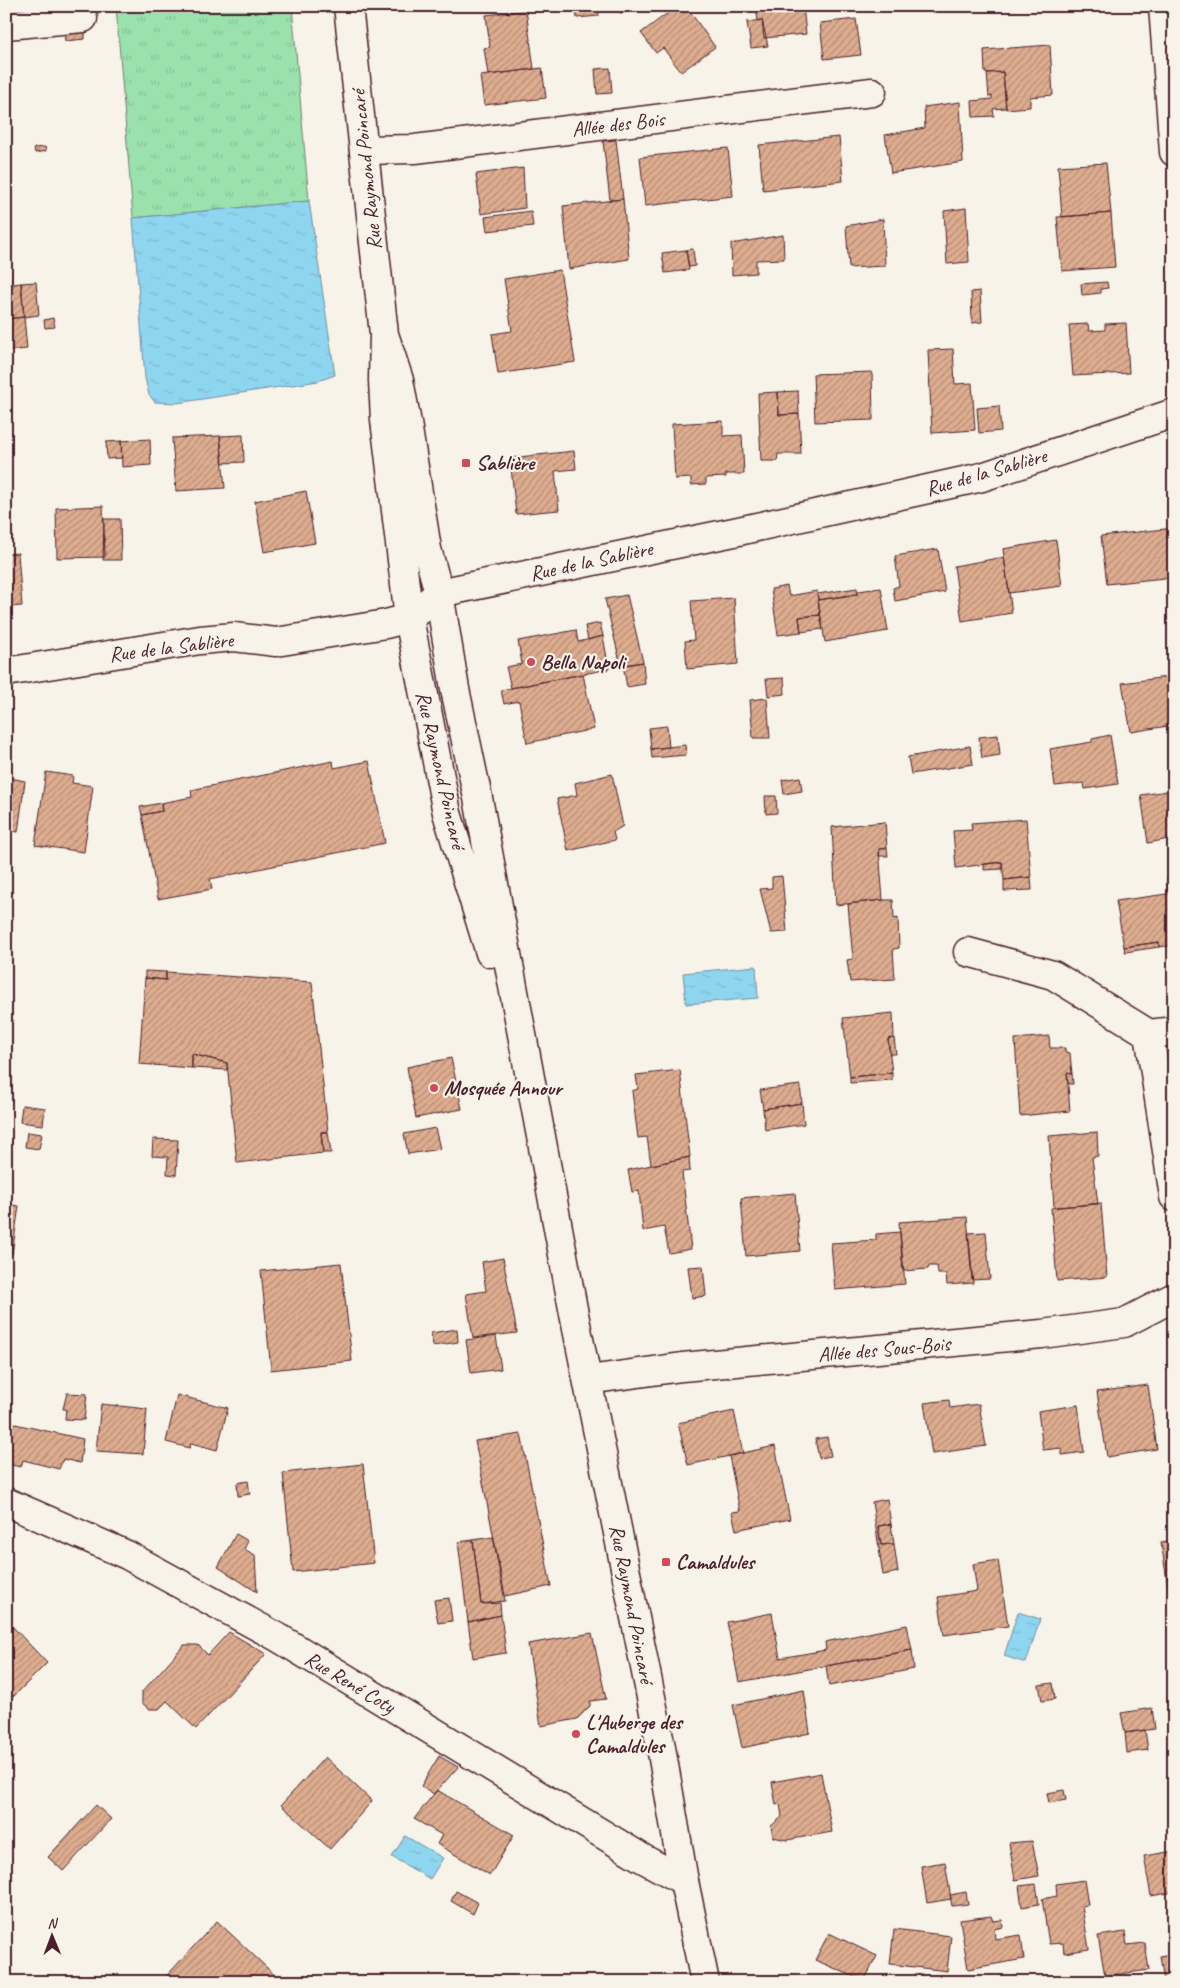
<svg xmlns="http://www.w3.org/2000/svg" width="1180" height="1988" viewBox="0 0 1180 1988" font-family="Caveat,sans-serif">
<defs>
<pattern id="park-tufts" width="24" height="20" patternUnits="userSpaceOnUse" patternTransform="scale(1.25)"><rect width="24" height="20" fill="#9ae1ae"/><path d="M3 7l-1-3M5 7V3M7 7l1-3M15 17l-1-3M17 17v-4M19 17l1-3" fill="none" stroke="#86c196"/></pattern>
<pattern id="water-ripples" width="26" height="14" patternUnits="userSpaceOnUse" patternTransform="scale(1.25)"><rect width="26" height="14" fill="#8ed6f0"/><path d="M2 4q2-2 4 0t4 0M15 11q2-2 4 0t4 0" fill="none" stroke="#7cb7ce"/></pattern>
<pattern id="building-hatch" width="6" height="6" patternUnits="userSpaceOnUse" patternTransform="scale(1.25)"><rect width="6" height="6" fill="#dead90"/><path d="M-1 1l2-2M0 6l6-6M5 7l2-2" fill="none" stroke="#b68c76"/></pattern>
</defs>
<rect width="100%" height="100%" fill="#f7f3e8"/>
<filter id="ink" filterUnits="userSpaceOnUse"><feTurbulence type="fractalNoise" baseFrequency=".02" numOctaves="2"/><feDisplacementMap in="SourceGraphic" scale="10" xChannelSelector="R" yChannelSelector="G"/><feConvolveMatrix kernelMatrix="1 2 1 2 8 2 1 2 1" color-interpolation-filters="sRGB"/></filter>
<g filter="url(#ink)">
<path fill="url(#park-tufts)" stroke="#72806c" d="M116,6h176l17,195 -176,17z"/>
<path fill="url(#water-ripples)" stroke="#738da1" d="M309,201l26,174 -17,6 -141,22 -22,-1 -6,-7 -4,-17 -12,-160z
M756,966l2,32 -72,6 -3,-31z
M1018,1612l22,7 -14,44 -22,-7z
M405,1836l38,22 -13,21 -38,-22z"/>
<path fill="url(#building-hatch)" stroke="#4a1f2b" d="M575,6h23l1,10 -22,2z
M619,6h18v4l-17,3z
M677,6h9l29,41 -34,25 -18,-24 -7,5 -15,-20z
M756,6h47l3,28 -42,4 -2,-18 -4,1z
M526,10l8,59 -46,6 -4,-27 6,-1 -4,-32z
M856,19l5,36 -37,4 -4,-36z
M762,20l6,26 -17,2 -4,-26z
M85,31v8l-20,2 -1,-8z
M1050,45l3,50 -23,2v10l-24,2 -3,-37 -18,1 -1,-23z
M542,68l4,30 -62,7 -4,-29z
M610,68l2,25 -15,1 -2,-25z
M1003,72l3,36 -13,1 1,7 -21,1 -1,-16 20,-2v-3l-3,1 -2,-24z
M960,102l3,60 -72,11 -6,-38 40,-7 -1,-21z
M839,137l4,44 -80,9 -4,-45z
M616,140l7,59 -13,1 -7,-59z
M45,147l1,4 -11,2 -1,-5z
M728,148l5,48 -88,10 -5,-49z
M6,161l3,25h-3z
M1106,163l5,50 -49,4 -4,-51z
M523,168l2,40 -44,6 -5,-40z
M6,186h3l3,32 -6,1z
M623,199l6,60 -60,10 -6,-63z
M966,208l3,54 -22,2 -3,-53z
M531,211l2,15 -46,5 -2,-14z
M1111,213l4,54 -53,4 -5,-54z
M883,219l2,47 -36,2 -3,-42z
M6,230l2,22 -2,1z
M783,235l1,24 -28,1v13l-24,2 -1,-31z
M693,249l2,17 -6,1 -3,-17z
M686,250l3,20 -24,3 -3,-20z
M8,252l4,33h-6v-32z
M560,270l15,92 -77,12 -6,-40 20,-3 -8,-52z
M36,282l3,33 -15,2 -3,-34z
M1107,282l1,6 -7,1v4l-19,2 -1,-11z
M21,283l3,34 -18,2v-34z
M980,291l2,31 -10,1 -1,-31z
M24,317l3,32 -21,2v-32z
M53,318l2,9 -10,1 -1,-8z
M1126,323l3,50 -56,3 -4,-51 19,-1 1,7 16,-1v-6z
M953,349l2,35 17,-1 3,47 -43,3 -4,-83z
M872,372l1,48 -58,2 -2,-48z
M798,391l1,23 -20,1 -1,-23z
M778,392l1,23 20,-1 2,40h-23l-1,7h-16l-3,-68z
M999,406l2,25 -22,2 -2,-25z
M723,421v15l19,-1 2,39h-18v3l-20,1v6l-15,1v-7l-16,1 -3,-55z
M243,435l1,27 -21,1 -3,-27z
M220,436l5,52 -49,3 -4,-53z
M150,439l1,26 -29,2 -1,-26z
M121,441l1,17 -15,1 -1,-17z
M574,451l2,18 -21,2 4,39 -43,4 -6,-56z
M306,491l9,52 -51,9 -9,-51z
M103,506l2,51 -48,1 -1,-50z
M104,519h16l1,41h-18z
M1174,528v49l-67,7 -6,-48z
M1056,540l6,46 -53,7 -6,-44z
M938,549l7,43 -50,9 -2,-13 6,-2 -4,-30z
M18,553l4,53 -16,1v-53z
M1004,557l8,56 -50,8 -8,-55z
M787,586l2,10 28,-5 3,24 -21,2 2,15 -23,3 -7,-46z
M857,588l1,6 -40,6 -1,-6z
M881,588l7,43 -63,11 -7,-42 40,-6v-3z
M627,595l16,67 -22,4 -16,-67z
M734,598l4,66 -51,5 -2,-28 9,-1 -3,-39z
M820,615l3,14 -22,3 -2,-15z
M600,623l3,13 -15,4 -3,-14z
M576,630l2,12 25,-6 6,33 -98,19 -5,-21 16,-3 -4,-23z
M643,662l2,22 -18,3 -4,-22z
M583,674l11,55 -67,14 -8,-42 -15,3 -3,-14z
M1174,676v49l-43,7 -9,-49z
M784,678l1,16 -17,2 -2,-17z
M767,698l3,40h-17l-3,-38z
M667,726l2,21 -18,2 -2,-21z
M998,735l2,20 -18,3 -3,-21z
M1110,735l8,49 -33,5 -1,-6 -29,3 -5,-37 42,-7v-3z
M685,745l1,10 -34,3 -1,-9z
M970,746l3,18 -62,10 -3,-17z
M333,761l1,7 35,-7 16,82 -175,36 2,10 -54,10 -16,-84 20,-4 -1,-8 31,-6 -1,-7z
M46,772l27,4 -1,7 21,3 -9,66 -49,-7z
M612,774l11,52 -10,6 2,8 -47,11 -11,-52 20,-4 -2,-12z
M6,777l19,4 -7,51 -12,-2z
M800,777l2,14 -18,3 -2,-14z
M1174,790v48l-26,5 -7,-48z
M765,796h11l1,17 -11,1z
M161,803l1,8 -20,4 -2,-8z
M1026,819l5,58 -27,3 -2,-18 -46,6 -3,-37 19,-1 -1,-7z
M885,822l2,26 -8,1 4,51 -47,5 -4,-78z
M887,848l1,8h-9v-7z
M1002,862v7l-18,1v-6z
M782,876l5,56 -16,1 -11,-44 12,-1v-11z
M1031,877l1,13 -28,1v-11z
M1167,878h7v14l-6,1z
M1174,893v52l-15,2v-5l-35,5 -8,-46z
M883,900h10l1,19 4,-1 1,30 -6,1 2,30 -45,3 -3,-22 6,-1 -5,-55z
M1159,942v5l-34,5 -1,-5z
M145,971l21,1v8l-21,-2z
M166,972l146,10 16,150h-7l2,21 -86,10 -10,-100 -35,-9v14l-53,-4 6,-86 21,2z
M893,1013l1,25 -6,1 4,34 -42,4 -7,-59z
M1049,1036l1,12h15v4l5,1 2,21 -5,-1 3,38 -50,5 -5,-77z
M894,1038l2,16h-6l-2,-15z
M192,1054l35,9v7l-35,-2z
M451,1058l11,51 -46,9 -9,-51z
M680,1070l10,87 -39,8 -4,-28 -9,1 -6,-47 6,-2 -2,-14z
M892,1073v7l-42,3v-6z
M1067,1073l5,1 1,10h-5z
M800,1085l2,18 -39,6 -3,-19z
M802,1103l2,21 -39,6 -2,-21z
M22,1105l23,3 -2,17 -23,-3z
M435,1128l5,21 -32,5 -4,-20z
M27,1132l15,2 -3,15 -14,-2z
M321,1132h7l3,21h-8z
M1097,1132l1,24 -6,1 6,47 -44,3 -5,-71z
M153,1139l25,1 -2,35 -9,-1 1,-17 -16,-1z
M689,1157l1,14 -8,1 9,77 -22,4 -5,-26 -21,4 -4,-40 -7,1 -4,-22z
M795,1193l5,58 -54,5 -5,-58z
M1101,1203l6,74 -50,4 -6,-73z
M6,1204l13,2 -7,48 -6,-1z
M967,1217l6,66 -26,2 -1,-11h-8l-1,-8h-8l-1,3 -25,2 -4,-49z
M900,1232l5,52 -70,6 -4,-47 45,-3v-6z
M986,1232l4,47 -18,1 -4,-47z
M503,1258l14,75 -44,5 -7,-44 20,-3 -4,-29z
M341,1263l11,98 -81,9 -10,-99z
M703,1266l3,30 -14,2 -4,-31z
M457,1329l1,13 -25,4 -2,-13z
M496,1336l5,33 -30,4 -5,-33z
M1148,1385l9,64 -50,8 -10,-65z
M67,1393l20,1 -3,26 -19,-1 1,-10h-3z
M177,1395l51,13 -11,42 -26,-7 -1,5 -24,-6z
M949,1400l1,8 29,-4 7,42 -54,8 -8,-51z
M101,1404l46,5 -4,45 -47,-3z
M1078,1405l6,47 -22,3v-7l-19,2 -5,-39z
M734,1411l9,42 -55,12 -10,-42z
M6,1422l77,17 -3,24 -17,-4 -4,10 -36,-9 -2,7 -15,-3z
M521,1434l30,152 -46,10 -30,-155z
M827,1437l4,19 -12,2 -4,-19z
M775,1446l15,73 -54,11 -4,-18 8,-1 -11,-55z
M363,1464l11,99 -81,9 -10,-99z
M248,1481l2,13 -12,2 -1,-13z
M887,1499l4,25 -13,2 3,19 13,-1 4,28 -15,3 -11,-73z
M891,1524l3,20 -13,1 -3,-19z
M236,1534l12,7 -4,8 11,6 2,37 -39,-25z
M493,1537l12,64 -24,3 -8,-64z
M473,1540l8,64 19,-1 1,12 -33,7 -10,-80z
M1174,1540v65l-3,1 -10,-64z
M998,1560l10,66 -64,9 -6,-38 39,-6 -4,-27z
M449,1598l3,23 -14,2 -4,-23z
M772,1613l8,45 46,-8 -1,-8 82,-17 5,25 -173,32 -12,-60z
M501,1615l5,38 -33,5 -5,-36z
M12,1626l35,37 -33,33 -8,-8v-56z
M229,1632l37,22 -70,75 -29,-28 -8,8h-10l-7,-6v-11l42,-47h14l10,10z
M592,1633l14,66 -16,2v5l-13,13 -36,7 -13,-82z
M912,1650l2,19 -85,17 -3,-20z
M1053,1683l2,16 -13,2 -3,-16z
M6,1688l8,8 -8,8z
M804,1690l6,43 -68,15 -9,-43z
M1152,1708l3,21 -30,4 -4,-20z
M1145,1730l3,20 -21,3 -2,-20z
M439,1756l19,11 -24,27 -13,-8z
M325,1757l47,44 -42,48 -49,-44z
M821,1773l11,59 -45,8 -14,-3 -2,-11 11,-9 -2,-13 -4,1 -4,-23z
M437,1790l77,45 -24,40 -53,-31 5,-9 -28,-16z
M1064,1790l2,10 -17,3 -2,-10z
M96,1805l15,14 -48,52 -15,-14z
M1032,1841l7,35 -24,4 -6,-37z
M1174,1851v41l-23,4 -7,-40z
M945,1862l6,37 -24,4 -6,-37z
M1084,1880l4,25 -6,1 7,43 -25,4 -1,-10 -14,1 -7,-45 15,-3 -1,-12z
M1036,1884l3,20 -17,3 -3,-21z
M456,1891l22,12 -5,11 -22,-13z
M966,1892l2,12 -16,2 -2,-11z
M991,1916l2,5 9,-1 1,7 -9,2 1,10 26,-4 3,24 -56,10 -8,-49z
M217,1921l65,61h-121z
M894,1929l57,7 -4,35 -57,-7z
M1125,1932l2,13 18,-2 4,27 -44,6 -7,-40z
M829,1933l48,23 -13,25 -49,-21z
M1174,1953v29h-10l-4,-26z"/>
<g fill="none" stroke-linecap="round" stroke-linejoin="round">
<defs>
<path id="minor" d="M1163,6l11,146
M6,25l77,-7
M364,150l51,-1 457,-57
M6,672l194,-32 34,-3 42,5 110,-18 23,-6 30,-25 295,-61 248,-55 192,-64
M968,952l85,23 96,59 25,-3
M1149,1034l25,163
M588,1380l94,-13 360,-33 82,-11 50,-26
M6,1502l121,53 152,83 363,220 42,23"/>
<path id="secondary" d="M348,6l36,328 -1,46 2,40 24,198 38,195 43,140
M384,334l15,46 8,43 20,126 12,44 16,96 23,109 96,516 87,433 23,134 21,101"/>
</defs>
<use href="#minor" stroke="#4a1f2b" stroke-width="31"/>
<use href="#secondary" stroke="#4a1f2b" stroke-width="31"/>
<use href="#minor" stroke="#f7f3e8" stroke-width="28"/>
<use href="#secondary" stroke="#f7f3e8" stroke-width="28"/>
</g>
</g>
<g fill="#d1495b" stroke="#f7f3e8" stroke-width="2">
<rect x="461" y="458" width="10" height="10" rx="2.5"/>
<circle cx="531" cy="662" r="5"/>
<circle cx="434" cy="1088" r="5"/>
<rect x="661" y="1557" width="10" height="10" rx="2.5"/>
<circle cx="576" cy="1734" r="5"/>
</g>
<g text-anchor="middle" stroke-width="4.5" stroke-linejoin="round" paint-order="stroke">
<g font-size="21" fill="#4a1f2b" stroke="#f7f3e8">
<text transform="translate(618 124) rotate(-7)" y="7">Allée des Bois</text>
<text transform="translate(366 170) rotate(-96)" y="7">Rue Raymond Poincaré</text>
<text transform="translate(986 472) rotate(-16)" y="7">Rue de la Sablière</text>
<text transform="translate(591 561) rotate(-12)" y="7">Rue de la Sablière</text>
<text transform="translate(171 647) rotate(-7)" y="7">Rue de la Sablière</text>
<text transform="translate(441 770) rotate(77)" y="7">Rue Raymond Poincaré</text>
<text transform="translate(884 1349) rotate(-5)" y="7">Allée des Sous-Bois</text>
<text transform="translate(632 1604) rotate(79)" y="7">Rue Raymond Poincaré</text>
<text transform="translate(350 1682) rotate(31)" y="7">Rue René Coty</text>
</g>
<g font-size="21" font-weight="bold" fill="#4a1f2b" stroke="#f7f3e8" text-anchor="start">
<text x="476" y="470">Sablière</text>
<text x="541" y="669">Bella Napoli</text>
<text x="444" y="1095">Mosquée Annour</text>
<text x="676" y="1569">Camaldules</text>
<text x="586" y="1729">L'Auberge des<tspan x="586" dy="24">Camaldules</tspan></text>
</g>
</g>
<rect width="1180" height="1988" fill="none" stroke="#f7f3e8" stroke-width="25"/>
<rect x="12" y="12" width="1155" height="1963" fill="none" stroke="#4a1f2b" stroke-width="2" filter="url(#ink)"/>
<g transform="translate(52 1936) rotate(359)" stroke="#f7f3e8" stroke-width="4" paint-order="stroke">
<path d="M0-4L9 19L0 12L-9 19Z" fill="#4a1f2b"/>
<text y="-8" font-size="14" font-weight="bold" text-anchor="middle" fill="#4a1f2b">N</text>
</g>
</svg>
